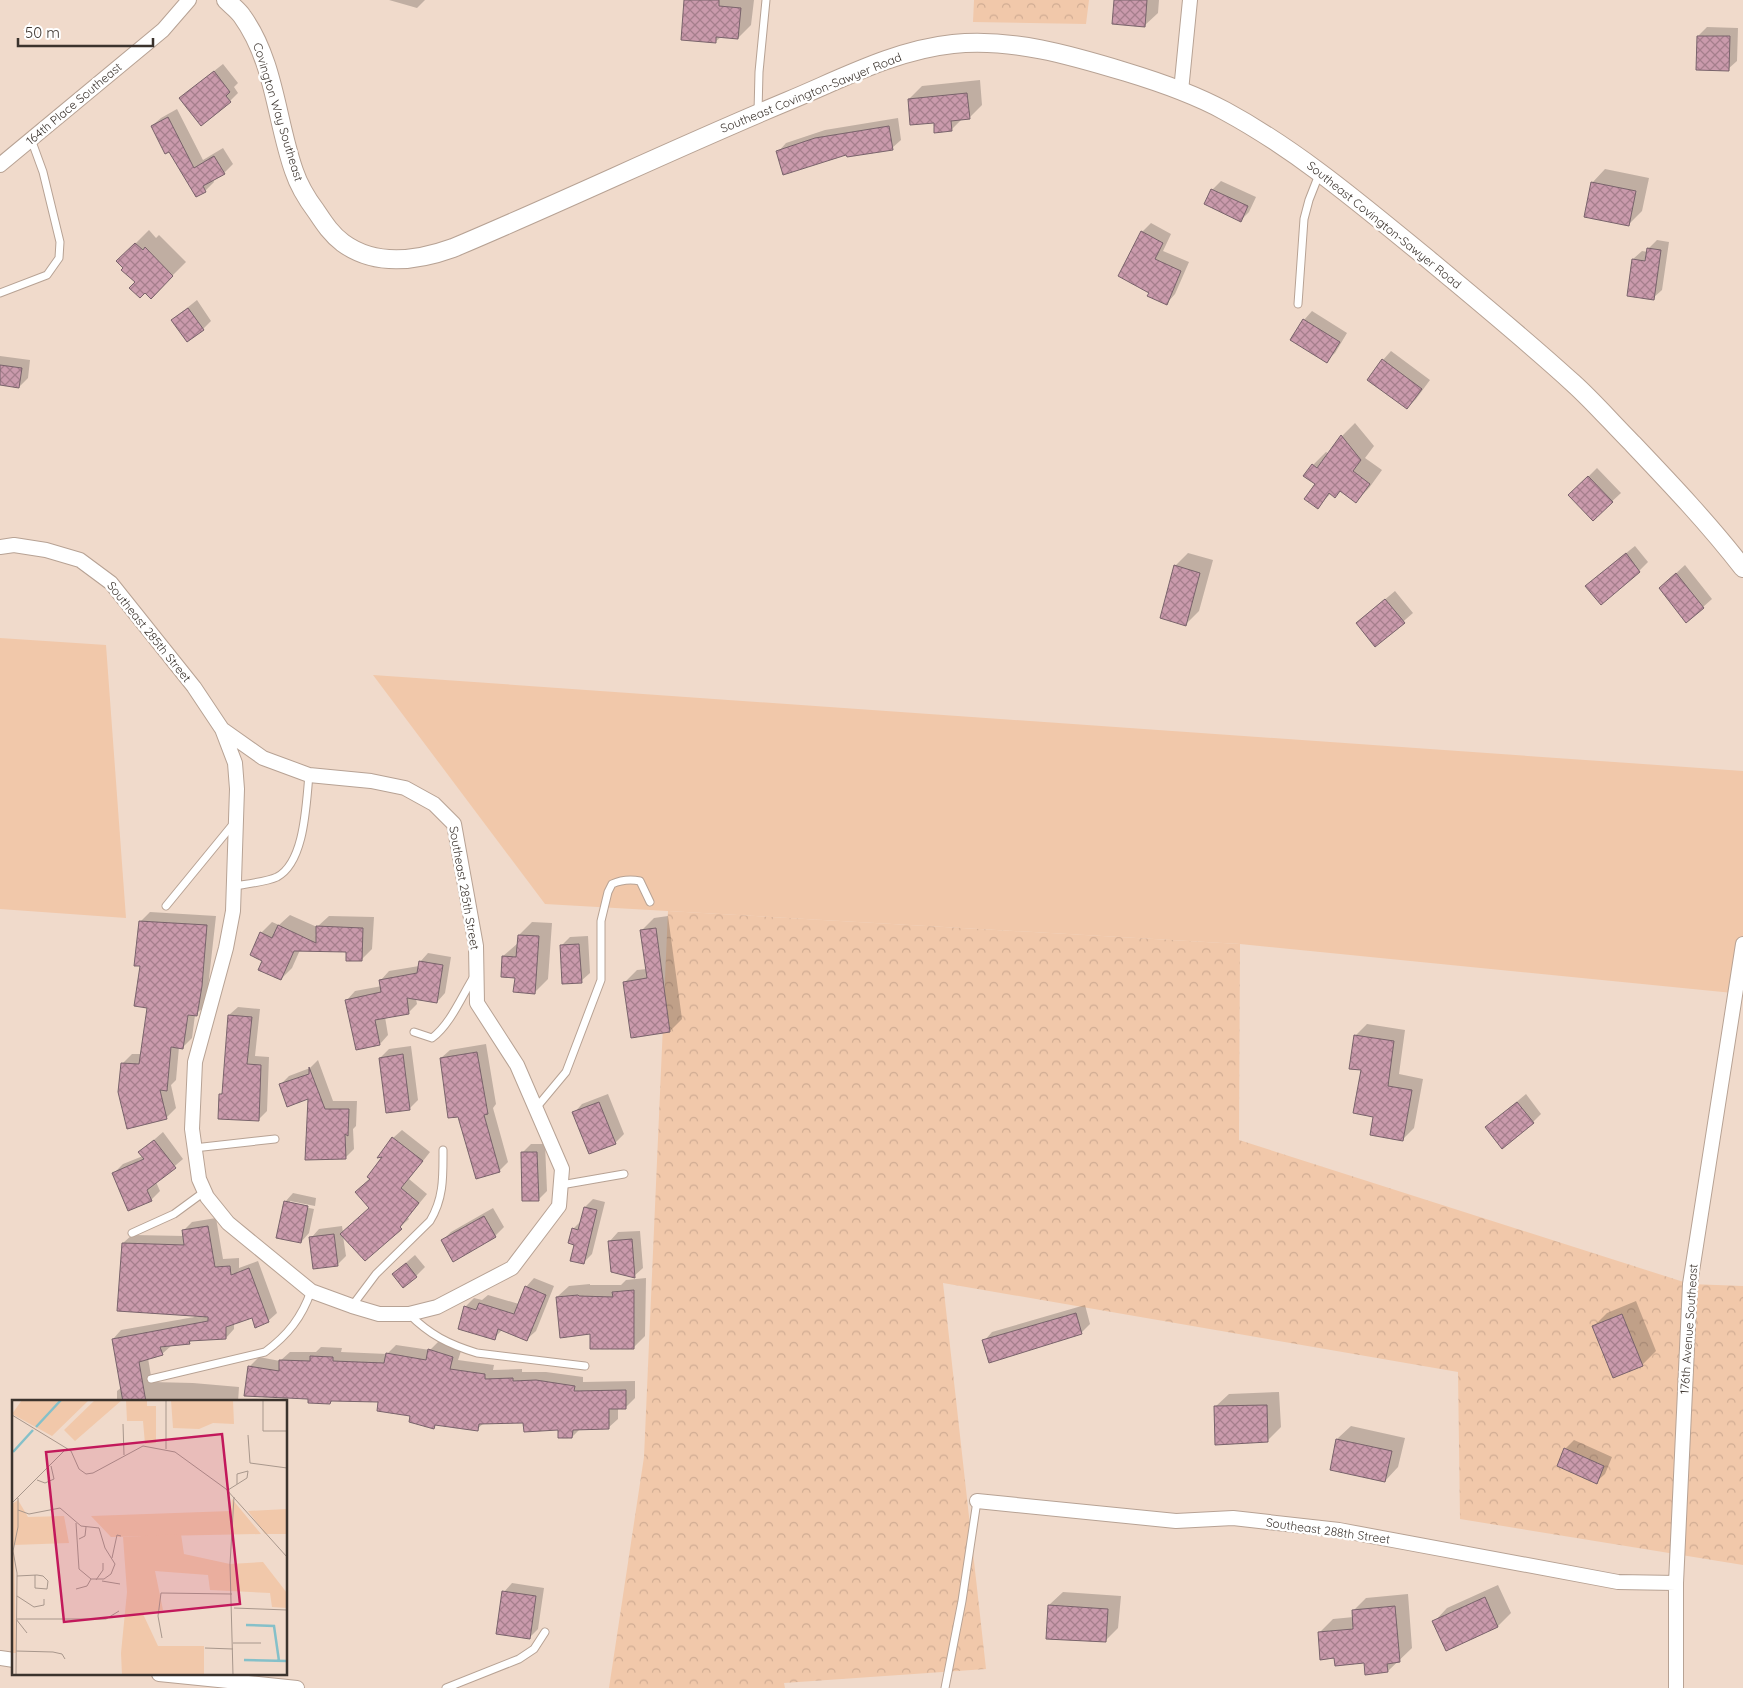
<svg xmlns="http://www.w3.org/2000/svg" width="1743" height="1688" viewBox="0 0 1743 1688" font-family="Quicksand,sans-serif">
<defs>
<pattern id="forest-crowns" width="20" height="18" patternUnits="userSpaceOnUse" patternTransform="scale(1.25)"><rect width="20" height="18" fill="#f1c8aa"/><path d="M2 6a3 3 0 1 1 6 0M12 15a3 3 0 1 1 6 0" fill="none" stroke="#d0ac93"/></pattern>
<pattern id="building-cross-hatch" width="8" height="8" patternUnits="userSpaceOnUse" patternTransform="scale(1.25)"><rect width="8" height="8" fill="#ca9aac"/><path d="M0 0l8 8M0 8l8-8" fill="none" stroke="#a57e8c"/></pattern>
</defs>
<rect width="100%" height="100%" fill="#f0dacb"/>
<path fill="#f1c8aa" d="M0,638l106,7 20,273 -126,-9z
M373,675l1370,96v223l-503,-50 -695,-40z"/>
<path fill="url(#forest-crowns)" d="M974,0h115l-3,24 -113,-2z
M668,911l572,33 -1,196 451,144 53,2v279l-283,-46 -2,-147 -515,-89 43,386 -202,14 1,5h-176l35,-231z"/>
<path fill="#0003" d="M389,0h36l-8,8z
M686,0h68l-3,25 -13,13 -17,-1 -6,5z
M1116,0h43l-1,13 -14,13z
M1707,27l31,1 -1,33 -9,8 -30,-33z
M223,64l15,19 -4,4 4,6 -8,8 -40,-11z
M980,80l2,25 -13,13 -7,1 -11,11 -16,-8 -26,-23 13,-13z
M177,109l26,51 20,-12 10,16 -9,9 -11,6 1,3 -9,9 -9,5 -26,-46 -18,-24 9,-8z
M898,118l3,22 -9,8 -45,5 -69,-1 8,-9 39,-13z
M1605,169l44,9 -7,33 -13,13 -37,-41z
M1221,181l35,16 -7,15 -8,8 -29,-30z
M1151,223l20,11 -8,17 26,11 -14,32 -8,9 -17,-11 -8,-60z
M149,230l7,8 3,-3 27,27 -35,35 -33,-36z
M1657,240l12,2 -7,48 -9,8 -20,-39 9,-8 6,1v-3z
M197,300l14,21 -8,8 -31,-9z
M1312,311l35,22 -12,20 -9,8 -22,-41z
M1391,351l39,29 -14,19 -9,9 -24,-48z
M0,356l30,4 -2,18 -9,9 -19,-3z
M1355,423l19,23 -9,12 17,12 -13,18 -13,13 -15,-11 -10,3 -13,14 -1,-23 -4,-19 13,-13 3,2 13,-18z
M1597,468l24,25 -28,26 -23,-24z
M1635,546l13,16 -9,9 -44,7z
M1188,553l25,7 -14,51 -13,13 -11,-58z
M1685,565l27,34 -9,8 -43,-19z
M1395,591l18,22 -37,32 -19,-22z
M150,912l66,4 -10,89 -11,10 -3,23 -10,10 -3,-1 -3,33 -5,5 5,23 -10,10 -44,-54 10,-10h9l7,-47 -7,-42 -1,-43z
M290,915l27,12 12,-11 45,1 -2,32 -11,11 -13,-9 -48,-1 -8,18 -11,11 -17,-19 -3,-27 11,-11 7,3z
M668,916l14,103 -12,12 -46,-48 13,-13 10,-1 -5,-39 12,-12z
M532,922l20,1 -4,56 -13,13 -19,-15 -13,-21 15,-13 1,-8z
M588,936l2,37 -9,8 -20,-35 9,-9z
M428,953l23,4 -6,36 -8,9 -21,-3 1,5 -9,9 -23,4 3,18 -8,9 -33,-44 8,-9 27,-5 -1,-6 8,-9 30,-5 1,-4z
M238,1007l22,2 -5,47 14,1 -2,54 -9,9 -38,-25 4,-4 5,-76z
M1367,1024l38,6 -6,44 24,5 -9,49 -11,11 -29,-23 -19,-80z
M486,1044l10,60 -3,4 15,54 -9,9 -58,-113 9,-8z
M411,1046l7,54 -8,8 -30,-50 9,-9z
M318,1060l15,41h24l-1,25 -3,3 1,20 -9,9 -36,-61 -29,-12 9,-9 21,-8z
M608,1094l16,40 -9,9 -25,10 -16,-40 8,-9z
M1526,1094l15,20 -8,8 -46,5z
M402,1130l28,22 -21,27 18,15 -19,23 1,2 -44,40 -22,-23 3,20 -9,9 -26,-27 8,-9 23,-3 1,7 27,-25 1,-30 14,-22 8,-18z
M163,1132l20,27 -27,23 4,9 -9,9 -37,-27 9,-9 20,-8 -3,-4z
M531,1144h14l2,47 -9,9 -16,-47z
M293,1193l23,5 -1,8 -25,-5v3l24,5 -5,24 -8,9 -16,-40z
M593,1199l12,3 -13,52 -9,9 -7,-19 -3,-15 9,-9 3,-13z
M493,1208l11,19 -9,9 -42,24 -11,-19 9,-9z
M216,1218l7,41 16,-1v10l19,-7 19,52 -9,8 -15,-5 -19,7v6l-8,9 -34,2 -3,3 -18,3 -9,8 -14,4 4,24 41,1 46,4 -1,15h-121v-11l5,-4 -9,-48 8,-9 79,-14 -77,-73 9,-8 52,1 -1,-5 9,-9z
M640,1231l3,37 -9,8 -24,-35 8,-9z
M415,1255l10,12 -9,9 -23,-2z
M534,1278l20,8 -18,45 -9,8 -24,-10 -9,9 -29,-31 9,-9 8,2 6,-5 31,9 7,-17z
M646,1278l-1,58 -12,12 -42,-15 -34,-36 12,-11 21,-2v1h31l5,-5z
M1636,1301l20,50 -13,13 -29,12 -20,-50 13,-13z
M1085,1305l5,19 -8,8 -92,29 -6,-20 8,-9z
M439,1341l23,7 -4,12 36,5 -1,5 29,-1v3h24l37,5v5l52,-1v17l-9,9 -8,1v11l-10,9h-27l-9,9 -13,-8 -34,-7 -41,1 -7,6 -40,-5 -4,4 -21,-13 -32,-14 -47,-1 -3,3 -21,-5 -60,-31 10,-10 21,4 10,-9h26l5,-5 21,1 -1,4 46,2 9,-9 34,5z
M1279,1392l2,35 -14,14 -52,-34 14,-13z
M1351,1426l54,12 -7,29 -13,14 -48,-42z
M1574,1440l38,17 -7,17 -9,8 -31,-33z
M512,1583l32,5 -6,41 -9,9 -25,-46z
M1498,1585l13,28 -13,13 -64,-4 13,-14z
M1063,1592l58,4 -3,32 -13,13 -56,-36z
M1408,1594l4,54 -24,23 -23,-9 -30,-5 -16,-24 14,-14 21,-2 -1,-6 13,-13z"/>
<path fill="url(#building-cross-hatch)" stroke="#79636b" d="M684,0h35v6l22,2 -3,31 -22,-2v6l-35,-3z
M1114,0h33l-2,27 -33,-3z
M1697,36h33l-1,35 -33,-1z
M214,71l16,21 -4,4 5,6 -30,24 -22,-28z
M967,93l3,26 -19,2 1,10 -18,2v-10l-24,2 -2,-26z
M168,117l26,51 20,-12 11,18 -22,12 3,6 -10,5 -27,-45 -4,2 -14,-28z
M889,126l4,24 -46,7 -1,-2 -63,20 -7,-24 39,-13z
M1591,182l45,9 -7,35 -45,-9z
M1211,189l37,17 -7,16 -37,-18z
M1141,231l22,12 -8,16 26,12 -14,34 -20,-9 2,-3 -31,-17z
M135,243l8,7 2,-3 28,29 -22,23 -6,-6 -5,5 -11,-10 6,-6 -14,-12 2,-2 -7,-7z
M1647,248l14,2 -7,50 -27,-4 5,-37 13,2z
M188,308l16,22 -17,12 -16,-22z
M1303,319l37,23 -13,21 -37,-23z
M1382,359l40,30 -15,20 -40,-29z
M0,365l22,3 -3,20 -19,-3z
M1341,435l20,25 -8,11 17,13 -14,19 -16,-12 -5,7 -6,-5 -11,16 -14,-10 11,-15 -12,-8 9,-12 5,4z
M1588,476l25,26 -20,19 -25,-26z
M1626,553l14,19 -39,33 -16,-19z
M1174,565l26,8 -14,53 -26,-8z
M1676,573l28,35 -18,15 -27,-35z
M1385,599l20,24 -30,24 -19,-24z
M139,921l68,4 -5,61 -5,30 -9,-1 -5,34 -12,-2 -4,44 -7,-1 7,29 -40,10 -9,-37 3,-29 18,1 8,-56 -13,-2 6,-40h-6z
M278,925l38,18v-17l47,2 -1,33h-16v-9l-52,-1 -13,29 -23,-10 4,-9 -12,-6 10,-23 12,6z
M656,928l14,104 -39,6 -8,-56 24,-4 -7,-48z
M518,935l21,1 -4,58 -22,-2 2,-14 -14,-1 1,-21 14,1z
M579,944l3,39 -20,1 -2,-39z
M419,961l24,4 -6,38 -30,-5 2,16 -34,6 5,25 -24,5 -11,-50 36,-8 -2,-12 38,-7z
M228,1015l24,2 -5,47 14,1 -2,56 -41,-2 1,-25h3z
M1354,1035l40,6 -6,45 24,4 -9,51 -33,-6 3,-18 -20,-4 8,-43 -12,-1z
M477,1052l11,62 -4,1 16,57 -24,7 -18,-62 -10,1 -8,-60z
M403,1054l7,56 -24,3 -7,-55z
M309,1067l16,42h24l-1,27 -3,-2 1,25 -41,1 3,-61 -21,8 -8,-23 30,-10z
M599,1102l17,42 -27,10 -17,-42z
M1517,1102l17,21 -32,26 -17,-22z
M392,1137l31,24 -22,27 18,15 -19,24 2,2 -37,32 -25,-27 29,-26 -14,-16 15,-13 -3,-2 15,-20 -5,1z
M154,1140l22,28 -29,22 5,11 -24,10 -16,-38 32,-14 -6,-7z
M521,1152h16l2,49h-17z
M284,1201l24,5 -7,37 -25,-5z
M584,1207l13,3 -13,54 -14,-3 4,-16 -6,-2 4,-15 6,2z
M484,1216l12,21 -43,25 -12,-22z
M208,1226l7,41 15,-1 1,9 18,-7 20,54 -14,6 -3,-10 -26,9v12l-37,2 1,3 -30,3 3,8 -24,7 7,40h-23l-11,-63 96,-18v-4l-91,-6 5,-68 62,2 -2,-15z
M334,1234l4,32 -25,3 -4,-32z
M632,1239l3,39 -24,-6 -3,-31z
M406,1263l11,14 -14,11 -11,-14z
M525,1286l21,9 -19,46 -29,-12 -3,11 -37,-11 6,-23 12,4 3,-7 35,11z
M634,1290v59h-44v-15l-30,4 -4,-41 22,-2 1,1 34,1 -1,-5z
M1076,1313l6,21 -93,29 -7,-23z
M1622,1314l21,52 -30,12 -21,-52z
M428,1349l25,8 -3,12 35,5v5l28,-1v3l23,-1 39,6 -1,5 52,-1v19h-17v20l-36,1 -1,8h-14v-8l-34,2 -1,-9 -44,1 -1,7 -43,-6 -1,4 -25,-7 1,-6 -33,-5 1,-9 -47,-1 -1,3 -22,-1v-4l-64,-3 4,-30 31,5v-11l31,1v-5l23,1v4l51,2 2,-10 40,7z
M1267,1405l1,37 -53,3 -1,-39z
M1336,1439l56,12 -7,31 -55,-12z
M1564,1448l40,18 -7,18 -40,-18z
M502,1591l34,5 -6,43 -34,-5z
M1485,1597l13,30 -52,24 -14,-30z
M1048,1605l60,4 -2,33 -60,-3z
M1395,1606l5,56 -13,2 1,8 -23,3 -1,-12 -29,3 -1,-8 -14,2 -2,-28 35,-3 -1,-19z"/>
<g fill="none" stroke-linecap="round" stroke-linejoin="round">
<defs>
<path id="service" d="M758,112l1,-40 7,-72
M0,293l47,-18 12,-17 1,-16 -17,-70 -12,-33
M1298,304l6,-85 5,-19 11,-28
M234,886c12,-2 32,-4 43,-9 28,-15 29,-73 32,-102
M166,906l68,-83
M414,1032l18,6c19,-14 30,-43 43,-63
M536,1108l30,-36 35,-92v-59l7,-29 4,-8c9,-4 18,-5 28,-3l10,21
M194,1148l81,-9
M561,1185l63,-11
M132,1233l42,-19 30,-22
M352,1306l24,-32 54,-53c14,-23 13,-45 13,-71
M409,1314c21,21 39,30 68,39l108,13
M151,1379l114,-27c23,-17 37,-35 46,-61
M446,1688l73,-29 15,-10 11,-17
M945,1688l17,-87 15,-100"/>
<path id="minor" d="M1181,91l9,-91
M0,165l163,-135 26,-30
M0,547l14,-2 32,5 34,10 31,23 83,104 28,42 13,34 2,26 -4,122 -7,37 -31,114 -3,67 7,50 8,18 21,26 83,68 41,15 27,8h30l28,-7 75,-39 47,-62 3,-37 -45,-104 -40,-62 -1,-57 -22,-122 -20,-20 -29,-16 -34,-7 -62,-6 -46,-17 -41,-29
M977,1501l199,20 57,-3 106,12 279,52 58,1
M0,1658l14,2
M159,1674l138,14
M1676,1688v-105l14,-299 53,-340"/>
<path id="tertiary" d="M226,0c5,5 12,10 16,16 33,46 34,104 52,155 5,15 13,28 22,40 8,12 15,23 27,32 33,24 74,18 110,5 112,-47 222,-100 335,-147 53,-22 107,-51 165,-57 59,-6 117,11 173,28 33,10 68,22 99,39 74,40 138,95 203,148 49,41 98,81 145,124 21,19 39,40 59,60 38,40 77,81 111,125"/>
</defs>
<use href="#service" stroke="#b7a294" stroke-width="9"/>
<use href="#minor" stroke="#b7a294" stroke-width="16"/>
<use href="#tertiary" stroke="#b7a294" stroke-width="20"/>
<use href="#service" stroke="#fff" stroke-width="7"/>
<use href="#minor" stroke="#fff" stroke-width="14"/>
<use href="#tertiary" stroke="#fff" stroke-width="18"/>
</g>
<g text-anchor="middle" stroke-width="5" stroke-linejoin="round" paint-order="stroke">
<g font-size="12" fill="#3b332d" stroke="#fff">
<text transform="translate(811 93) rotate(-22)" y="4">Southeast Covington-Sawyer Road</text>
<text transform="translate(74 104) rotate(-40)" y="4">164th Place Southeast</text>
<text transform="translate(278 112) rotate(73)" y="4">Covington Way Southeast</text>
<text transform="translate(1384 225) rotate(39)" y="4">Southeast Covington-Sawyer Road</text>
<text transform="translate(149 632) rotate(51)" y="4">Southeast 285th Street</text>
<text transform="translate(464 888) rotate(80)" y="4">Southeast 285th Street</text>
<text transform="translate(1689 1329) rotate(-86)" y="4">176th Avenue Southeast</text>
<text transform="translate(1328 1531) rotate(8)" y="4">Southeast 288th Street</text>
</g>
</g>
<g transform="translate(12 1400)">
<rect width="275" height="275" fill="#f0dacb"/>
<path d="M220,99l29,35 -150,3 -20,-21 140,-5zM6,100l10,17 36,-1 5,27 -55,2 2,108h-4v-149zM275,109v25h-22l-17,-23z" fill="#f1c8aa"/>
<path d="M10,0h67l-37,36 -40,-22zM83,0h27l-47,41 -11,-11zM114,0h21v6h9v37l-11,1 -2,-23h-16zM159,0h62l1,24 -21,-1 -14,6 -26,-1zM169,134l3,20 46,10 33,-2 24,31v15l-15,-1 -2,-14 -60,-3 -2,-15 -53,-4 8,39 -20,4 15,32h46v29h-82l-1,-22 6,-61 -4,-55z" fill="#f1c8aa"/>
<path fill="none" stroke="#85c0c9" stroke-width="2.5" d="M24,27l25,-27M1,52l20,-22M234,225l28,1 5,35M232,260l43,1"/>
<path fill="none" stroke="#a8978c" stroke-width="1" d="M154,0v49M251,0v31h24M0,15l59,36 8,18 7,5 7,-1 50,-27 32,6 51,37 61,68M111,24l1,31M236,35l2,28 37,5M25,80l8,3 9,-4 -3,-13M216,90l19,-12 1,-7 -11,3v10M0,103l55,-55M6,110l11,4 31,-6 21,18 18,2 6,20 10,16 -4,10 -7,5h-13l-12,-10 -3,-46M67,139l6,-3 1,-9M100,158l5,-23 4,1M5,176l20,-1 6,1 5,5 -1,8 -12,-1v-13M84,180l7,-10v-7M90,181l18,3M64,189l11,-3 4,-7M5,196l17,11 10,-2v-6M222,208l53,2M15,233l-11,-14h90l13,-8M150,238l-4,-22 3,-23 71,1M221,243h28M193,248l28,1M4,251l37,1 9,2 3,5M4,275l1,-102 -4,-22 5,-24v-29M221,275l-3,-111 4,-67"/>
<path fill="#c2185b" fill-opacity="0.15" stroke="#c2185b" stroke-width="2.5" d="M210,34l18,170 -176,18 -18,-170z"/>
<rect width="275" height="275" fill="none" stroke="#3b332d" stroke-width="2.5"/>
</g>
<path d="M18 38v8h135v-8" fill="none" stroke="#3b332d" stroke-width="2.5"/>
<text x="25" y="38" font-size="15" fill="#3b332d" stroke="#ffffff" stroke-width="4" paint-order="stroke">50 m</text>
</svg>
